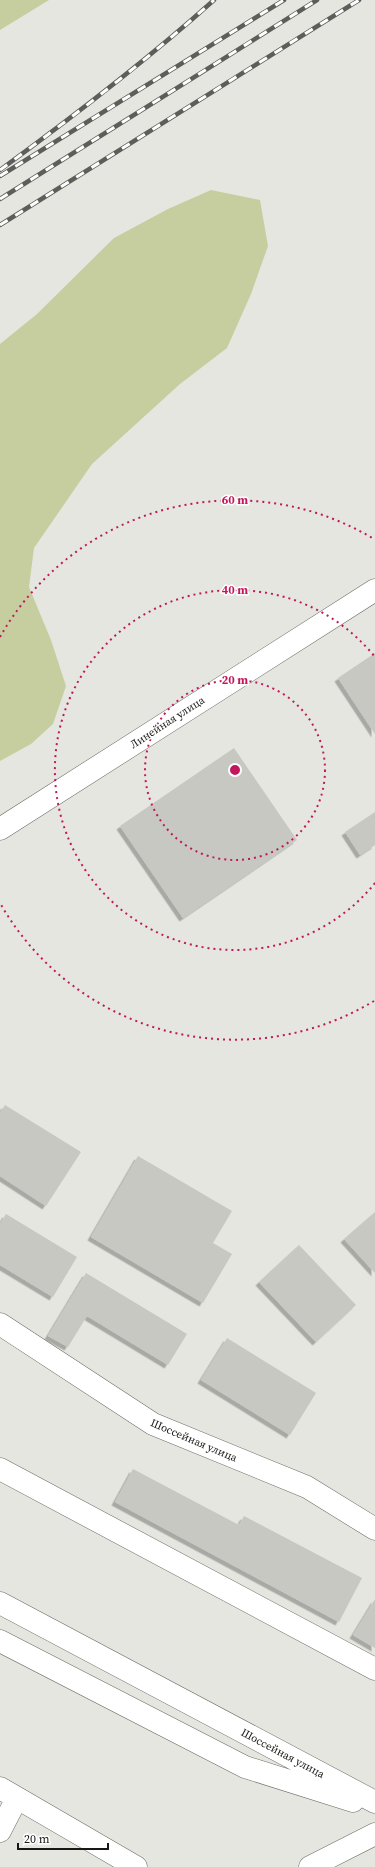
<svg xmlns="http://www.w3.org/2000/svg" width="375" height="1867" viewBox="0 0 375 1867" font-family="'Source Serif 4',serif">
<defs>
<filter id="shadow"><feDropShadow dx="-3.5" dy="3.5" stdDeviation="0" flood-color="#0004"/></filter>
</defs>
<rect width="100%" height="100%" fill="#e5e6df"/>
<path fill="#c6cea0" d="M0,0h49l-49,30z
M211,190l49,10 8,46 -17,48 -24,54 -47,36 -88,80 -58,84 -5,39 22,53 15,46 -13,38 -22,20 -31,17v-417l37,-30 77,-76 54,-29z"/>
<path fill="#c7c8c1" filter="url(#shadow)" d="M375,653v81l-37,-56z
M234,748l63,92 -114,78 -63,-92z
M375,812v33l-15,10 -15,-23z
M5,1105l76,47 -35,54 -46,-30v-63z
M138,1156l94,55 -19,32 19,11 -29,49 -112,-66z
M375,1212v61l-31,-34z
M6,1214l71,43 -24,40 -53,-32v-41z
M299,1245l57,60 -40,37 -57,-60z
M86,1273l101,61 -19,31 -81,-49 -19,31 -20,-11z
M227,1338l89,55 -26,42 -89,-55z
M133,1469l106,56 5,-9 118,62 -23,44 -224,-120z
M375,1599v49l-22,-13z"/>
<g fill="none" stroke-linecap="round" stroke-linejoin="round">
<defs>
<path id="minor" d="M0,829l375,-239
M0,1324l153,100 154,63 68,42
M0,1469l375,200
M0,1788l136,79
M0,1831l17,-33
M310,1867l65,-33"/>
<path id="highway" d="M0,1603l375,199
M0,1641l245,126 108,34"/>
</defs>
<use href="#minor" stroke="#6c6d67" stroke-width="23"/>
<use href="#highway" stroke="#6c6d67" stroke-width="23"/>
<use href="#minor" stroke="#fff" stroke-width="22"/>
<use href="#highway" stroke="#fff" stroke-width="22"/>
<defs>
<path id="rail" d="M0,170c74,-54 146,-109 214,-170
M0,176l284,-176
M0,199l317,-199
M0,225l359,-225"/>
</defs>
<use href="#rail" stroke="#5d5e59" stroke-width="4.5"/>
<use href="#rail" stroke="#fff" stroke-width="3" stroke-dasharray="9" stroke-linecap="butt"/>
</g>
<g fill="none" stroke="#c2185b" stroke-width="2" stroke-dasharray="2 4">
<circle cx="235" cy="770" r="90"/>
<path d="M375 883A180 180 0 1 1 375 657"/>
<path d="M374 1001A270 270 0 0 1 0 903M0 637A270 270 0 0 1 374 539"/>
</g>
<g text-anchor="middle" stroke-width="3" stroke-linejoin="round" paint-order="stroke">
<g font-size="11" fill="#171815" stroke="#fff">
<text transform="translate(167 722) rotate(-33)" y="4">Линейная улица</text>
<text transform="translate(194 1440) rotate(23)" y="4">Шоссейная улица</text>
<text transform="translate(283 1753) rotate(28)" y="4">Шоссейная улица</text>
</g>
</g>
<circle cx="235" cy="770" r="6" fill="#c2185b" stroke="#fff" stroke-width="2"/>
<g font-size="12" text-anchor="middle" font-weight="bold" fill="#c2185b" stroke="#fff" stroke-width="3" stroke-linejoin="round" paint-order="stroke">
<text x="235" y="504">60 m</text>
<text x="235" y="594">40 m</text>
<text x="235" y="684">20 m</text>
</g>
<path d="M18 1843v6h90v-6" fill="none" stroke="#171815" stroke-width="2"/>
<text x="24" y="1843" font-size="12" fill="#171815" stroke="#ffffff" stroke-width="3" paint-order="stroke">20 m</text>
</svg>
